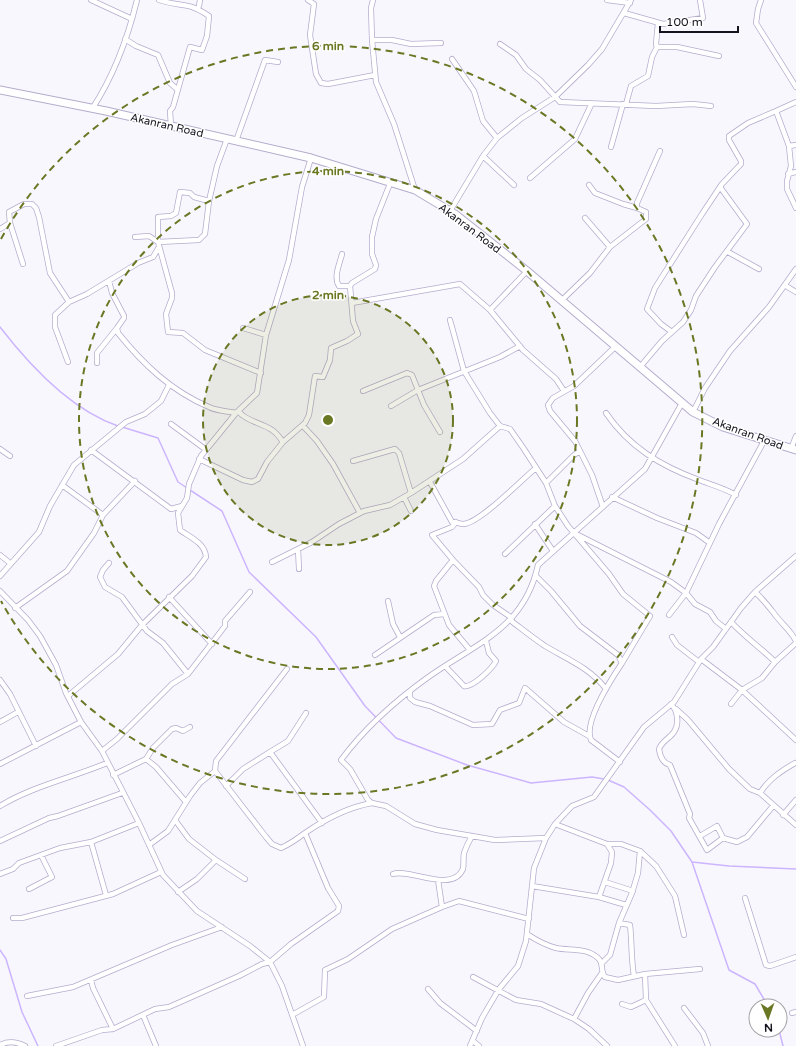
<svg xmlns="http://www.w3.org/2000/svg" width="796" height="1046" viewBox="0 0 796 1046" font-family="'Varela Round',sans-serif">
<rect width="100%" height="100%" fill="#f9f7fe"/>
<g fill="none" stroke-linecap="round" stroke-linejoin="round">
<path stroke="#cbb5fe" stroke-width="1.5" d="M0,327c30,39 71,83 118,99
M122,427l36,11 20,44 9,6
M190,490l32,21 27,61 67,65 49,69 31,32 71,27 64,18 61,-6 12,2
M608,780l16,7 26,23 21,21 21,31 37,108 26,14 13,22
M692,862l37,4 67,3
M0,950l6,9 16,53 16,34
M779,1030l4,16"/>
<defs>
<path id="minor" d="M91,0l41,19
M159,0c24,8 26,0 50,16l-2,20 -5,14 -12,-3 -17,60 -3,4 1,15
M308,0l6,4 -4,31 6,39 5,9 7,1 47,-9
M373,0l-2,8 1,32 4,42 18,42 21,66
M607,0l23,3
M761,0l-3,9 -2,14 40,64
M199,6l1,-6
M624,13l39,11 40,-6 -3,-18
M658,23l-2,21 1,3h20l42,9
M125,39l11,7 22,9 12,28 8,7
M372,40h20l19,4 30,-1
M500,44l16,11 10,14 14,11 20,22 96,4 37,-2 18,2
M452,59l22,32 9,30 14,17
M796,102l-20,9 13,35 2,20 -4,15v8l9,19
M626,104l5,-18 17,-10 4,-19 5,-10
M92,109c21,-32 36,-72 45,-109
M236,141l29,-81 13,2
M789,146l7,-1
M611,147l12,-43
M483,156l31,29
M788,174l8,-2
M530,178l45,-39 16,-34
M589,185l6,8 28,11 14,4
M209,201l-15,-4 -4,-4 -10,-1 -4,21 -5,3 -13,1v25l41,-2 6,-6 4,-33 8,-35 10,-27
M450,211l33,-55 14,-18 25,-20 33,-21 33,-32 14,-16 29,-49
M585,218l25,29
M0,229l10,-6
M135,237l14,-1 9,6 14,51v5l-6,16 2,18 15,1 22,17 56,23
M728,252l31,17
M342,254c-2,9 -9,23 -3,32h11
M23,264l-13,-41 -1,-11 15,-8h8l4,4 3,9 11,56 19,29
M109,281l3,12 12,23v2l-7,10 1,5c25,31 53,58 91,74 8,4 18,4 27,6
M786,286l10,6
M561,301l29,-28 20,-26 36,-28v-7l-9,-4v-5l23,-52
M352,303l108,-19 30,26 33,40 33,29 8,12
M490,310l37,-39
M450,320l14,51 26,42 10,13 10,3 14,20 22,34 9,23 13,20 41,48 14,20 27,22 -28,47
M243,328l23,7
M672,332l-11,-8 -14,-15 8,-21 47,-74 20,-30 19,-20v-3l-12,-21v-4l19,-13 28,-12
M68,362l-13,-35v-12l14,-13 18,-8 51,-31 15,-6 6,-10
M97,363v-10l20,-25
M640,367l22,-26 21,-19 8,-12 5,-14 19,-29 32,-43 -27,-37
M363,391l44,-18 5,2 12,30 16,27
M391,406l27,-16 82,-33 20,-11
M239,412c7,9 23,11 33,18 5,3 8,8 11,12
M693,412l12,-24 25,-37 39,-44 27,-38
M606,413c23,34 55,53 93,67 13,5 25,8 37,15
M171,424l34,25
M303,426l14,15 16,23 27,49
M0,449l10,7
M791,449l5,-13
M91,450l80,59 11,-3
M580,451l12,24 11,32
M199,459l44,21 9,2 6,-3 9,-17 16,-20 22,-19 4,-8 6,-39 8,1 7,-17 1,-12 16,-7 11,-7 -5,-13 -3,-35 2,-3 23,-14 1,-4 -4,-11v-17l4,-18 15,-38
M353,461l42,-12 4,4 12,40
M430,482l22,40c3,0 8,2 12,2 17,-2 57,-44 72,-56
M546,483l28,-28 6,-4 -5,-10 -25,-30 -2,-6 5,-7 21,-12 41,-39
M62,485l41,30 32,-34
M404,497l7,14
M612,497l45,21 39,15 14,10
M456,522l-4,5 -20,8 21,25 -17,21 -2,5 15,39 21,25
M535,524l18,27
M578,535l93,47 15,11 9,11 15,8 6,9 10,8
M298,549l1,20
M505,554l50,-48
M0,555l10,8
M453,560l26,27 4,8 10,10 19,13
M272,562l40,-20 27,-18 25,-13 26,-6 21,-12 52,-34 37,-33
M109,563l-6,7 -3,7 5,10 17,10 25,34 16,12 25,31
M0,576l39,-44 11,-26 24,-41 52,-43 19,-8 16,-13 8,-16
M536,576l15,15 29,35 38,29 4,8c-10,15 -39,59 -31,77l29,22
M0,591l28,29 12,16 16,29 10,28 15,29 21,29 37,72 24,52 34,36 53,35 20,16 12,24 21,60
M755,592c9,8 14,15 21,24 7,9 15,15 20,25
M169,597l43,47
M388,601l5,23 7,13
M15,608l52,-37 27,-38 9,-18
M669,615l17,-22 33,-69 45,-83
M510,620c12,9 23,18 35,26 22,13 45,22 61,43
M731,622c14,15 30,26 44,40
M672,637l5,8 22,17
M375,655l59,-40 10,-1
M701,659l41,31 54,50
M446,667l18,19c8,2 28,-17 32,-25l-7,-8 -3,-12
M0,680l10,14 26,52
M410,692v6l5,4 15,4 43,19 19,-1 8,-14 19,-7 6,-15 39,34 25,14
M68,696l50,-42 24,-29 50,-49 14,-19c-1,-14 -15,-19 -26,-27l-2,-17 9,-15 2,-14 12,-28 35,-43 21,-20 9,-58 23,-75 13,-73 9,-29
M671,704c6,6 9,19 3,28 -4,6 -12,9 -15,17 1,7 3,14 11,16l20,49 -1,4 18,32 16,-12
M731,704l11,-14 20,-12 13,-16 21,-19
M676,709l12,11 41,49 21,20 10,4 36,32
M0,722l18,-10
M102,751l15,-12 55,-55 16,-10 37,-48v-5l25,-29
M270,752l18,-11 18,-28
M146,759l10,8 30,35
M0,764l81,-42
M215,771l51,66 6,7 9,4c9,-4 16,-9 24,-15 19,-13 44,-26 67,-30
M113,775l33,-16 7,-11 19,-19 4,-1 7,3 7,-4
M226,786l17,-17 27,-17 52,71
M760,793c9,-14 21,-22 35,-30
M0,806c33,-20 71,-28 107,-43
M783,815l13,-15
M175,820l14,19 27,21
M555,824l52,20h14l19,7 16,15 19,30 9,39
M700,836l17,-10 6,12 14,4 10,-5 26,-31
M546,838l-51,2 -58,-10 -22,-6 -29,-18 -14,-3 -4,-3 -18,-31 -9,-9c23,-31 54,-59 86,-82 47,-34 97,-48 111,-113l107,-96 37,-66
M0,841l49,-23 9,-2 64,-23
M91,842l15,53
M149,845l19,-14 22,-35 10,-13 15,-12 1,-10 71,-92
M0,874l13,-5 6,-6 41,-15 31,-6 48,-19
M393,874c17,-6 59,20 70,-5 1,-5 0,-11 1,-16 2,-6 5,-12 8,-17
M605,882l28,9
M532,886l67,11 27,8
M29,889l23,-12 -11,-22
M178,892l19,-13 19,-19 29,19
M599,897l12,-34 1,-11 -5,-8
M745,898l21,67 4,1 26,-9
M442,907l17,-6 70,18
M13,918h9l91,-24 48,-22
M619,923l11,2c2,17 1,34 4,51
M527,934c9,6 18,11 29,14 14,3 30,-1 42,10 6,5 2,13 7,19l13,3 27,-6 55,-5
M602,963l8,-8 9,-32 13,-30 6,-20 2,-22
M645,974l1,26 29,46
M473,977l43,23 25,4 33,15 15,10 18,17
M91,980l2,8 20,41
M428,989l12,14 37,28
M27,996l46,-9 99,-42 50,-18
M622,1004l9,3 15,-7
M684,1008l19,25 5,13
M792,1013l4,-1
M143,1015l13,31
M292,1015l32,-18 1,-27 23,-11 44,-30 50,-22 -4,-27
M574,1019l14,-26 14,-20
M473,1041l6,5
M0,1045c8,-4 17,-3 25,1
M56,1046l46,-16 11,-1 42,-20 14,-2 70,-31 23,-12 8,-2 21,-18 47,-33 1,-5 -11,-18 -23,-55
M470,1046l12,-28 17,-29 19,-23 8,-25 8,-73 12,-30 9,-14 17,-18 22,-9 50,-70 30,-25 27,-43 12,-12 28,-39 14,-16 41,-36"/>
<path id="secondary" d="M0,90l106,21 205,47 104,32 40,24 72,57 166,141 30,15 73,23"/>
</defs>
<use href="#minor" stroke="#b5accd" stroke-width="6"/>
<use href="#secondary" stroke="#b5accd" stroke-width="9"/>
<use href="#minor" stroke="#fff" stroke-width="4.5"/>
<use href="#secondary" stroke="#fff" stroke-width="7"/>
</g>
<circle cx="328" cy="420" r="125" fill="#6a7723" fill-opacity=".12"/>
<g fill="none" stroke="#6a7723" stroke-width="2" stroke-dasharray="7 5">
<circle cx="328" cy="420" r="125"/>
<circle cx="328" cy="420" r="249"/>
<path d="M1 239A374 374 0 1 1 1 601"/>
</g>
<g text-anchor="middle" stroke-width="3" stroke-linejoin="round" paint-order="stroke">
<g font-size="11" fill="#16131e" stroke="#fff">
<text transform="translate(167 125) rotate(13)" y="4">Akanran Road</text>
<text transform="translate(470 228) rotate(37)" y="4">Akanran Road</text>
<text transform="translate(748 433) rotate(20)" y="4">Akanran Road</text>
</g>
</g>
<circle cx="328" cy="420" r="6" fill="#6a7723" stroke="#fff" stroke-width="2"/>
<g font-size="12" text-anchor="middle" font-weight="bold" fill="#6a7723" stroke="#fff" stroke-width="3" stroke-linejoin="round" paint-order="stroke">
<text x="328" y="50">6 min</text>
<text x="328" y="175">4 min</text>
<text x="328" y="299">2 min</text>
</g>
<g transform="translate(768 1018) rotate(178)"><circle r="19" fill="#ffffff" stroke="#a2a1a5"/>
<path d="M0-3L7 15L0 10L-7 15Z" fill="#6a7723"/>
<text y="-6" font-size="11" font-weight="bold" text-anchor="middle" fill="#16131e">N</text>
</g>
<path d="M660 26v6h78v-6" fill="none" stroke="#16131e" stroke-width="2"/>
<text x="666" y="26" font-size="12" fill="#16131e" stroke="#ffffff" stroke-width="3" paint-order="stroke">100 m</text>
</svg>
